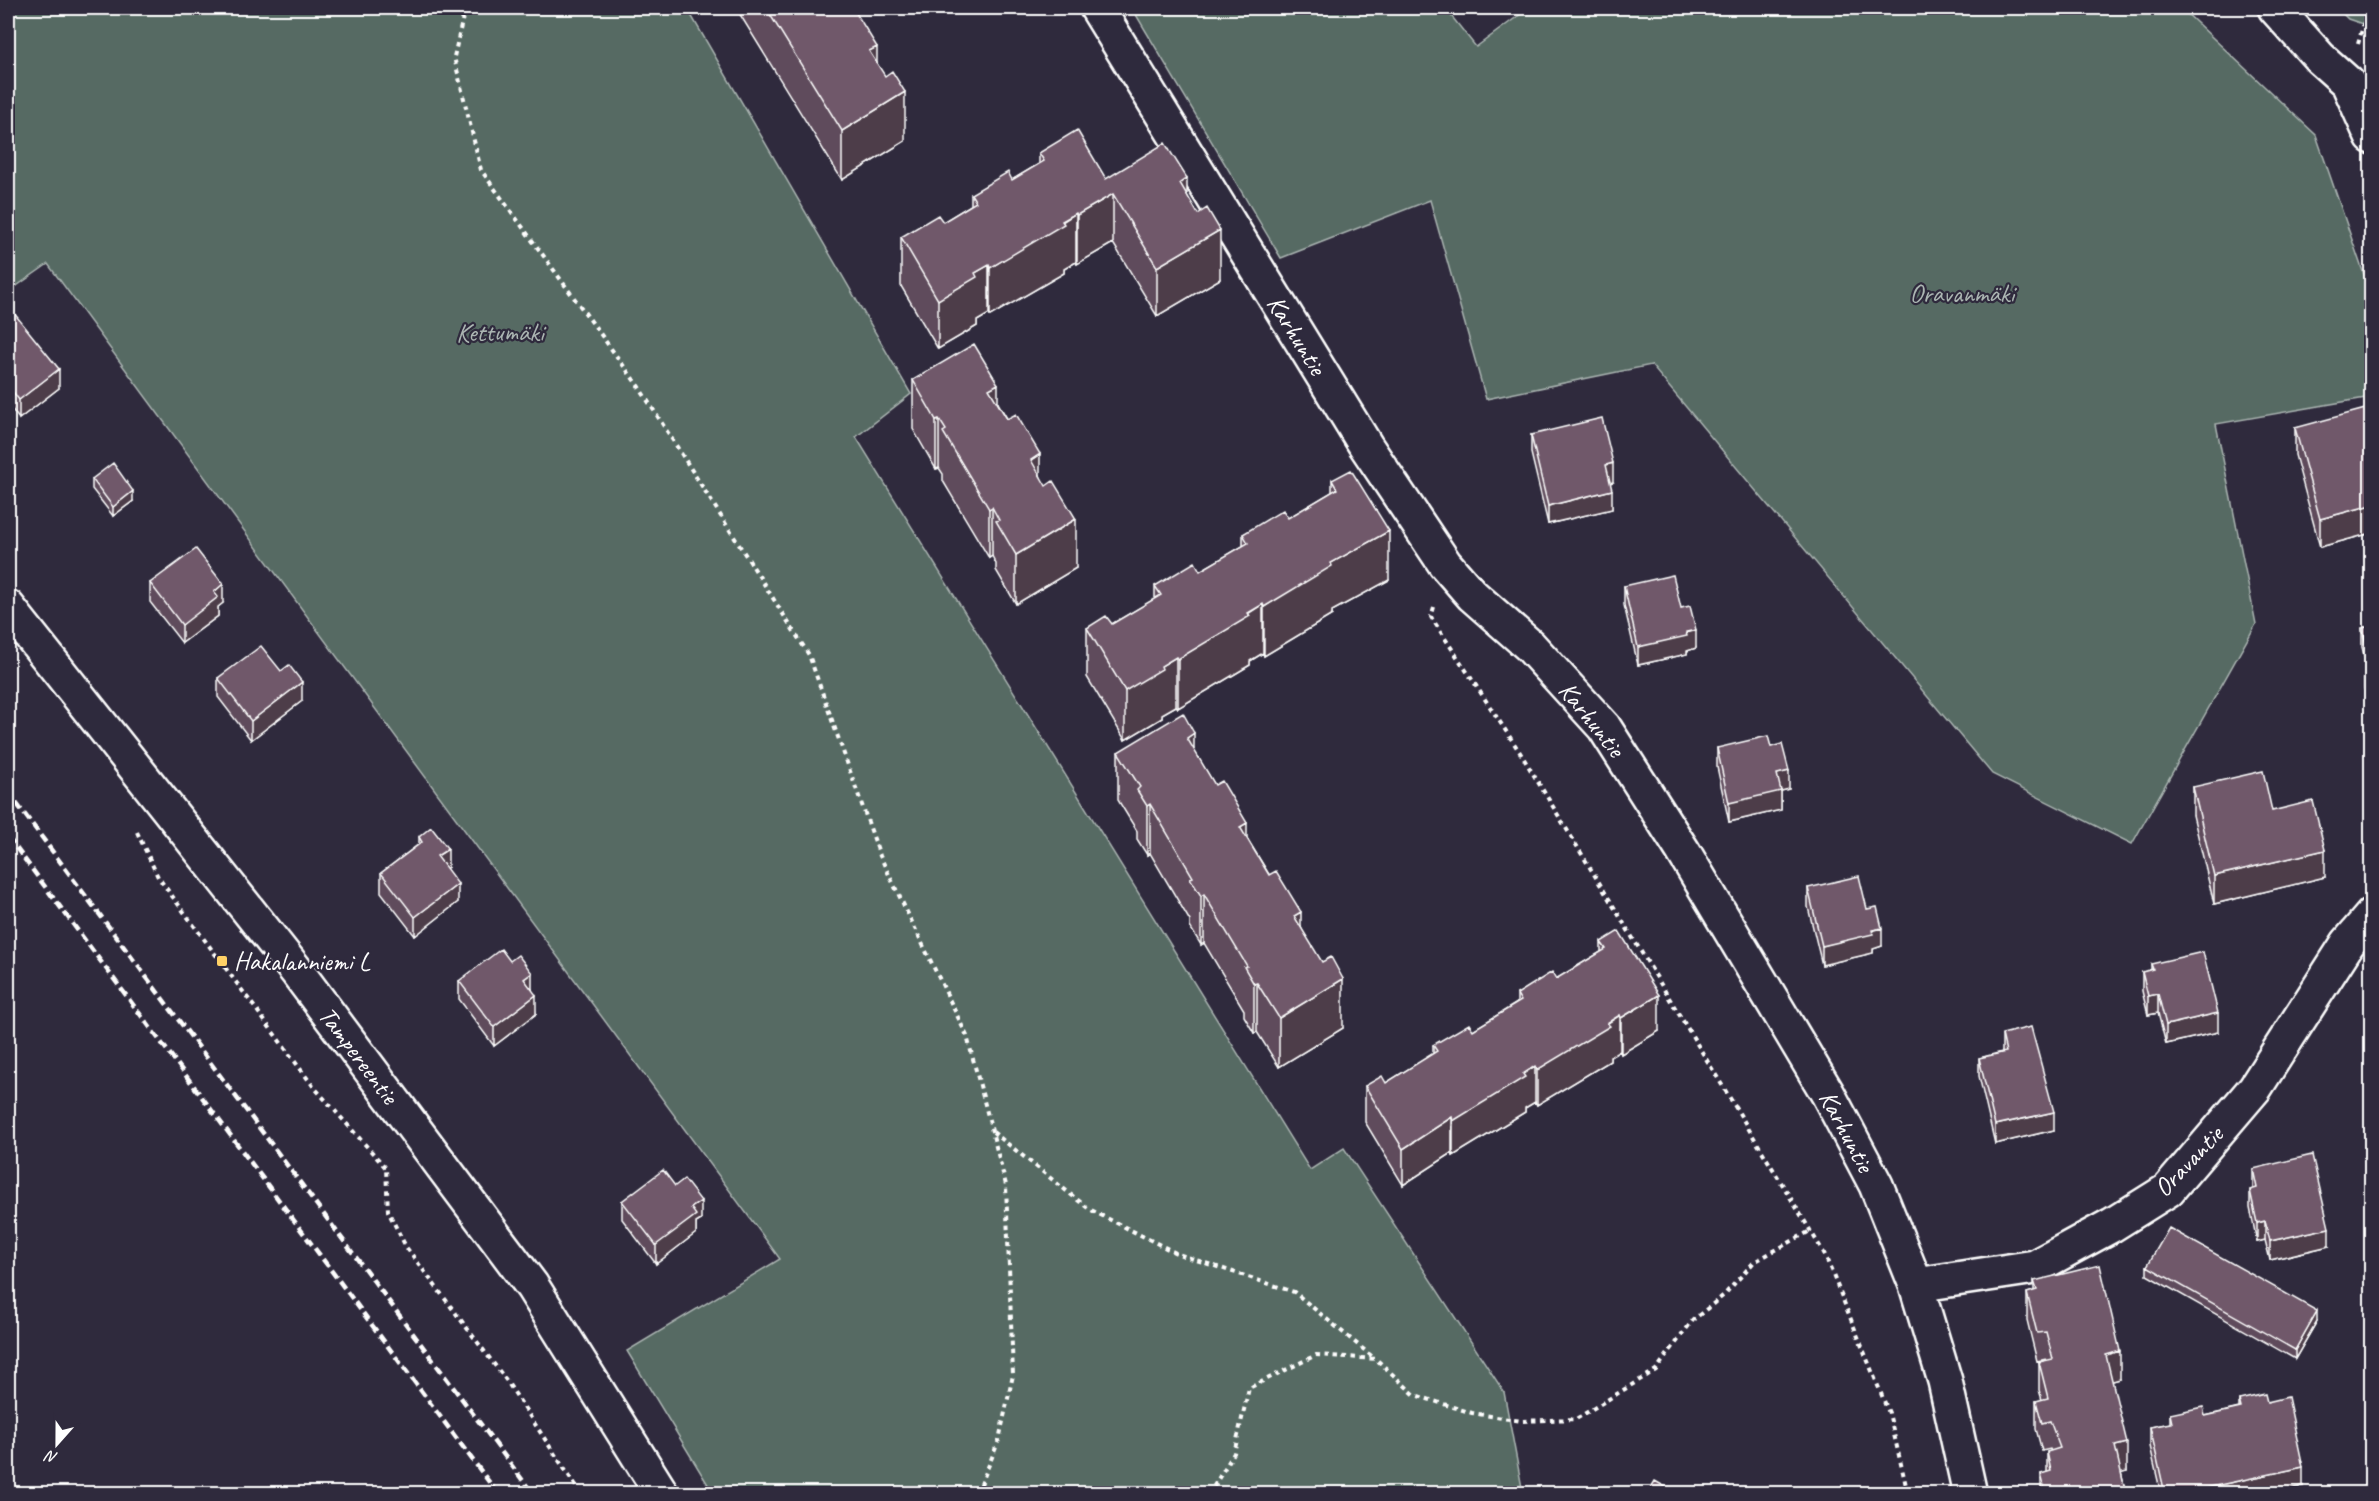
<svg xmlns="http://www.w3.org/2000/svg" width="2379" height="1501" viewBox="0 0 2379 1501" font-family="Caveat,sans-serif">
<rect width="100%" height="100%" fill="#2f2a3d"/>
<filter id="ink" filterUnits="userSpaceOnUse"><feTurbulence type="fractalNoise" baseFrequency=".0167" numOctaves="2"/><feDisplacementMap in="SourceGraphic" scale="12" xChannelSelector="R" yChannelSelector="G"/><feConvolveMatrix kernelMatrix="1 2 1 2 8 2 1 2 1" color-interpolation-filters="sRGB"/></filter>
<g filter="url(#ink)">
<path fill="#576b64" stroke="#abb5b2" stroke-width="1.5" d="M8,8h679l224,386 -55,43 454,733 34,-22 160,244 19,101h-810l-86,-142 153,-92 -732,-995 -40,28z
M1132,8h313l31,39 53,-39h652l135,127 55,160v102l-155,27 40,200 -124,220 -140,-70 -341,-409 -165,34 -56,-199 -149,58z
M2337,8h34v19l-23,-8z"/>
<g fill="none" stroke-linecap="round" stroke-linejoin="round">
<defs>
<path id="minor" d="M1097,8l269,438 79,118 27,31 58,51 74,81 79,124 145,243 48,91 40,100 29,96 25,113
M2275,8l45,50 28,25 24,54
M1916,1285l119,-18 77,-42 56,-35 87,-102 93,-145 24,-28"/>
<path id="secondary" d="M8,607l290,366 234,313 130,208"/>
</defs>
<use href="#minor" stroke="#fff" stroke-width="38"/>
<use href="#secondary" stroke="#fff" stroke-width="38"/>
<path stroke="#fff" stroke-width="4" stroke-dasharray="4.5 4.5" stroke-linecap="butt" d="M465,8l-11,49 27,113 158,217 170,268 71,201 87,180 39,149 7,190 -14,65 -22,54
M2358,44l10,-36
M1434,607l-3,10 90,137 303,499 65,160 19,81
M137,832l21,45 155,209 73,82 2,43 18,36 100,133 75,114
M993,1132l96,77 89,45 116,38 80,66
M1209,1494l25,-41 15,-65 67,-33 60,4 39,36 57,18 49,8 55,-2 80,-49 37,-50 31,-25 30,-33 56,-31"/>
<use href="#minor" stroke="#2f2a3d" stroke-width="33"/>
<use href="#secondary" stroke="#2f2a3d" stroke-width="33"/>
<path stroke="#fff" stroke-width="4.5" stroke-dasharray="9 4.5" stroke-linecap="butt" d="M8,792l525,702
M8,837l490,657"/>
</g>
<path fill="#5f4c5b" stroke="#fff" stroke-width="1.5" d="M736,8h117l24,55 28,78 -63,39z
M1039,153l67,26 81,16 33,84 -63,37 -44,-73 -36,21 -1,-2 -12,7v4l-74,43 -1,-2 -12,7v5l-39,23 -37,-63v-49l42,-15 28,-17v-11l41,-14 27,-16z
M8,316l51,72 -40,31 -11,-15z
M913,380l85,23 42,72 36,93 -60,36 -20,-34v-6l-4,-8 -3,2 -46,-77v-7l-4,-6 -3,1 -23,-40z
M2372,418v115l-52,14 -25,-92v-27z
M1531,435l82,47 -3,1 2,26 -64,15 -17,-71z
M92,479l41,22 -20,15 -21,-27z
M1332,480l57,100 -57,31v4l-68,41 -1,-3 -13,8v4l-72,43 -2,-2 -14,8v4l-37,22 -38,-63v-49l25,-4 43,-25v-13l45,-15 43,-25v-12l45,-16 44,-26z
M150,583l73,20 -5,4v9l-36,27 -32,-41z
M1624,586l57,22 15,40 -9,3v3l-49,11 -14,-60z
M2372,626v82l-3,1 -5,-21v-19l3,-1 -5,-21v-19z
M218,678l84,23 -51,39 -33,-43z
M1771,747l18,42 -8,2v19l-52,12 -12,-55v-19z
M1194,751l107,176 42,101 -64,39 -22,-35 -3,1 -10,-17v-6l-40,-67 -3,2 -11,-18v-6l-40,-68 -3,2 -10,-16v-8l-19,-31v-48z
M2193,787l79,24 53,66 -111,27 -21,-89z
M419,837l29,30 -2,1 12,34 -43,34 -34,-44v-19l38,-29z
M1808,888l59,21 15,37 -9,3v4l-51,12 -14,-58z
M1601,942l58,89 -38,23 -1,-3 -10,6v4l-73,44 -2,-3 -10,6v4l-72,44 -1,-3 -49,32 -38,-63v-36l21,-3 47,-29v-9l40,-15 44,-27v-9l39,-15 45,-27z
M2151,964l67,68 -52,12 -8,-31 -10,2 -6,-24v-19l9,-2z
M459,981l73,8 4,25 -42,32 -35,-47z
M2002,1034l52,96 -59,14 -16,-68v-18l23,-6z
M2253,1169l76,77 -59,14 -5,-20 -8,2 -7,-34v-18l3,-1z
M622,1201l79,19 -5,3v10l-40,31 -34,-45z
M2147,1266l170,55 -22,38 -148,-84z
M2034,1281l86,98 -8,2 15,90 -6,1 5,22h-85v-20l6,-1v-21l4,-1 -1,-2 -8,2 -6,-22v-28l6,-1 -3,-10v-28l8,-1 -1,-2 -9,2 -10,-41v-27l7,-2z
M2239,1400l28,2 36,84 -37,8h-105l-11,-48v-19l20,-4v-9l35,2 34,-8z"/>
<path fill="#4e3e4a" stroke="#fff" stroke-width="1.5" d="M877,47v48l-8,-44z
M905,92v49l-63,39v-49z
M1187,178v49l-7,-44z
M1113,194v49l-36,21v-49z
M1076,213v49l-12,7v4l-74,43v-48z
M1220,230v49l-63,37v-49z
M989,265v49l-12,7v5l-39,23v-49l37,-27z
M59,369v19l-40,31v-19z
M998,384v49l-9,-44z
M939,419v49l-3,1v-49z
M1040,454v49l-9,-43z
M1613,463v19l-7,2v-19z
M1612,490v19l-64,15v-18z
M133,491v10l-20,15v-9z
M2372,505v28l-52,14v-28z
M992,507v49l-3,2v-49z
M1076,519v49l-60,36v-49z
M1389,531v49l-57,31v4l-68,41v-49l67,-44z
M223,584v19l-5,4v9l-36,27v-18l32,-33z
M1263,604v49l-13,8v4l-72,43v-49z
M1696,630v18l-9,3v3l-49,11v-18z
M1176,657v49l-14,8v4l-37,22v-49l36,-25z
M302,682v19l-51,39v-19z
M2369,690h3v18l-3,1z
M1194,733v49l-7,-44z
M1789,771v18l-8,2v19l-52,12v-19l48,-29z
M1150,804v49l-3,2v-49z
M1247,823v49l-7,-45z
M448,849v18l-11,8v-19z
M2325,850v27l-111,27v-28z
M458,884v18l-43,34v-19z
M1204,894v49l-3,2v-49z
M1301,912v49l-7,-45z
M1882,928v18l-9,3v4l-51,12v-19z
M532,973v19l-8,-13z
M1343,979v49l-64,39v-49z
M1257,983v49l-3,1v-49z
M2158,994v19l-10,2v-19z
M536,995v19l-42,32v-19z
M1659,995v36l-38,23v-36z
M2218,1013v19l-52,12v-19z
M1620,1015v36l-10,6v4l-73,44v-35z
M1535,1066v36l-10,6v4l-72,44v-35z
M2054,1112v18l-59,14v-19z
M1452,1117v36l-49,32v-36z
M701,1201v19l-5,3v10l-40,31v-19l35,-37z
M2265,1221v19l-8,2v-19z
M2329,1228v18l-59,14v-19z
M2317,1311v10l-22,38v-9z
M2120,1351v28l-14,4v-28z
M2127,1443v28l-12,3v-28z
M2303,1467v19l-37,8h-88z"/>
<path fill="#6f586a" stroke="#fff" stroke-width="1.5" d="M766,8h87l24,39 -8,4 16,25 7,-5 13,21 -63,39z
M1077,130l29,49 59,-36 22,35 -7,5 18,31 9,-6 13,22 -63,37 -44,-73 -36,21 -1,-2 -14,8 2,3 -74,44 -1,-3 -14,8 2,4 -39,23 -37,-63 37,-22 5,7 33,-20 -5,-8 37,-22 4,8 32,-19 -5,-8z
M13,312l46,57 -40,31 -11,-15v-69z
M974,344l24,40 -9,5 18,30 9,-5 24,40 -9,6 15,26 7,-5 23,38 -60,36 -20,-34 3,-1 -7,-13 -3,2 -46,-77 3,-2 -7,-11 -3,1 -23,-40z
M2369,408l3,10v87l-52,14 -25,-91z
M1602,418l11,45 -7,2 6,25 -64,16 -17,-71z
M113,463l20,28 -20,16 -21,-28z
M1351,470l38,61 -58,32 1,3 -68,41 -1,-3 -15,9 2,3 -72,43 -2,-2 -15,9 1,3 -37,22 -38,-63 19,-12 6,8 49,-29 -6,-9 40,-24 5,9 48,-28 -5,-9 40,-24 5,8 49,-29 -5,-9z
M196,549l27,35 -9,8 4,5 -36,28 -32,-42z
M1673,575l8,33 9,-2 6,24 -10,2 1,4 -49,11 -14,-61z
M2372,626v40l-10,-38z
M261,646l20,25 8,-6 13,17 -51,39 -33,-43z
M2372,667v23h-3l-5,-21z
M1183,713l11,20 -7,5 28,47 7,-4 25,42 -7,4 29,48 7,-4 25,41 -7,4 28,46 9,-5 12,22 -64,39 -22,-35 -3,1 -10,-17 3,-1 -43,-72 -3,2 -11,-18 3,-1 -43,-73 -3,2 -10,-16 3,-3 -22,-35z
M1768,736l3,11 11,-3 7,27 -12,3 4,17 -52,12 -12,-55z
M2263,771l9,40 41,-10 12,49 -111,26 -21,-89z
M431,827l17,22 -11,7 21,28 -43,33 -34,-44 41,-31 -3,-5z
M1859,876l8,33 10,-2 5,21 -10,2 1,4 -51,12 -14,-58z
M1619,931l40,64 -38,23 -1,-3 -13,8 3,3 -73,44 -2,-4 -12,8 2,3 -72,44 -1,-4 -49,32 -38,-63 17,-10 4,7 51,-32 -4,-6 36,-21 4,6 48,-29 -4,-7 35,-22 4,7 50,-30 -5,-7z
M501,949l9,12 8,-6 14,18 -8,6 12,16 -42,32 -35,-46z
M2203,952l15,61 -52,12 -8,-31 -10,2 -6,-24 11,-3 -2,-5z
M2031,1027l23,85 -59,13 -16,-67 27,-6 -4,-18z
M2312,1155l17,73 -59,13 -5,-20 -8,2 -7,-33 7,-2 -4,-19z
M663,1170l12,16 9,-7 17,22 -10,7 5,7 -40,30 -34,-44z
M2169,1228l148,83 -22,39 -148,-84z
M2100,1265l20,86 -14,4 21,88 -12,3 11,48h-80l-5,-20 10,-3 -4,-19 13,-4 -10,-27 -8,2 -6,-22 12,-3 -9,-36 14,-3 -7,-27 -9,1 -10,-40 10,-3 -3,-9z
M2265,1394l2,8 21,-5 15,70 -125,27h-13l-15,-67 22,-4 -2,-9 33,-7 2,9 36,-8 -2,-8z
M1655,1481l23,13h-31z"/>
</g>
<rect fill="#ffd166" stroke="#2f2a3d" stroke-width="2" x="216" y="955" width="12" height="12" rx="3"/>
<g text-anchor="middle" stroke-width="4.5" stroke-linejoin="round" paint-order="stroke">
<g font-size="26" fill="#abb5b2" stroke="#2f2a3d">
<text x="1962" y="302">Oravanmäki</text>
<text x="500" y="341">Kettumäki</text>
</g>
<g font-size="26" fill="#fff" stroke="#2f2a3d">
<text transform="translate(1297 335) rotate(58)" y="9">Karhuntie</text>
<text transform="translate(1592 719) rotate(51)" y="9">Karhuntie</text>
<text transform="translate(359 1055) rotate(53)" y="9">Tampereentie</text>
<text transform="translate(1847 1131) rotate(62)" y="9">Karhuntie</text>
<text transform="translate(2188 1161) rotate(-46)" y="9">Oravantie</text>
</g>
<g font-size="26" fill="#fff" stroke="#2f2a3d" text-anchor="start">
<text x="234" y="970">Hakalanniemi L</text>
</g>
</g>
<rect width="2379" height="1501" fill="none" stroke="#2f2a3d" stroke-width="30"/>
<rect x="15" y="15" width="2349" height="1471" fill="none" stroke="#fff" stroke-width="2" filter="url(#ink)"/>
<g transform="translate(57 1444) rotate(201)" stroke="#2f2a3d" stroke-width="4.5" paint-order="stroke">
<path d="M0-4.5L10 22L0 15L-10 22Z" fill="#ffffff"/>
<text y="-9" font-size="16" font-weight="bold" text-anchor="middle" fill="#ffffff">N</text>
</g>
</svg>
